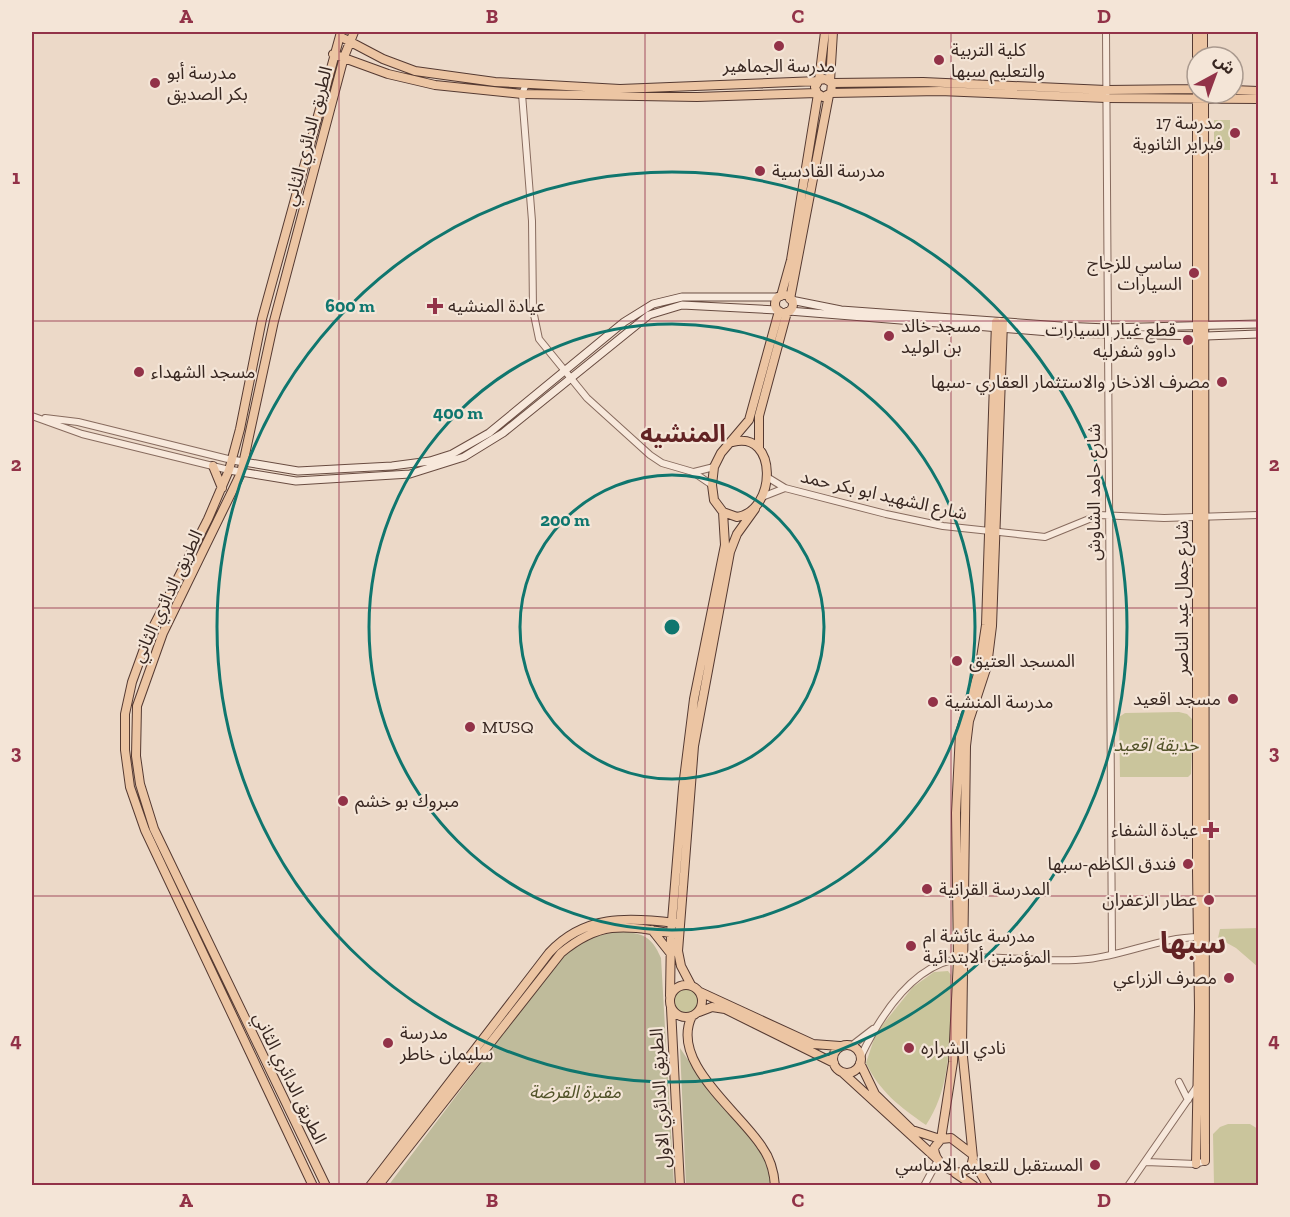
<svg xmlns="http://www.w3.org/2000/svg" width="1290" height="1217" viewBox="0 0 1290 1217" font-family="'Zilla Slab','Noto Sans Arabic',serif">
<rect width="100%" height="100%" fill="#ecd9c8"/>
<path fill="#cac59c" d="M1214,120h16v30h-16z
M1179,712l8,2 6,6 -2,54 -3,3h-68l-1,-60 6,-4z
M1258,928v39l-22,-19 -18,-10 2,-9z
M948,971l3,4c-2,50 4,107 -25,150 -26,-18 -46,-33 -60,-62l10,-30 37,-46 21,-15z
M674 1002a13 13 0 1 1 26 0a13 13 0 1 1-26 0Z
M1228,1124h22l8,5v56h-44l-1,-51 7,-7z"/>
<path fill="#bfbb9b" d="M620,931c23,3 31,4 41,27l13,227 -286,1 177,-234 18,-13z
M680,1048l31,46 26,26 32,40 5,25h-88z"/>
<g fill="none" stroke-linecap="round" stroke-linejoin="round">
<defs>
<path id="tertiary" d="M1106,32l6,921
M526,84l-4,10 10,127 1,89 6,29 48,59 63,57 12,8 31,9 19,13
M32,416l50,18 147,36
M45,418l33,4 154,38
M694,472l20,-5
M767,477l18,11 101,26 57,12 102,11 54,-22 65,3 94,-3
M762,497l23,-9
M851,1046l22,-17
M860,1058c20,-42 53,-96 104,-100 42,-3 83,6 124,1 38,-4 73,-22 112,-22
M1179,1082l9,18
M1146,1162l50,2 9,-3
M924,1186l14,-26
M1128,1186l70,-101"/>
<path id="secondary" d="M791,300l50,10 220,16 46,2 151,-4
M789,311l272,22 145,3 52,-2
M232,460l66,11 94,-5 38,-5 22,-7 37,-21 135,-111 29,-18 29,-7h96
M229,470l67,11 114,-7 54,-17 39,-24 146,-118 33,-10 95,5"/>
<path id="primary" d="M345,39l38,20 32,12 80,11 125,7 198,-8
M333,54l55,20 47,11 87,9 175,3 120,-4 6,4 8,-4 1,-10 -7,-4 -6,1 -4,7 2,6
M1203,57v-25
M819,80l6,-48
M830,81l3,-49
M832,83l91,-1 183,8 91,-1
M1233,90l25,1
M831,93l109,-2 166,7 152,1
M1204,93l1,1068
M775 304a9 9 0 1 1 18 0a9 9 0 1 1-18 0Z
M781,296l10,-36 27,-166
M790,299l39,-204
M733,442c45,-12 44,69 4,75l-14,-5 -9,-12 -2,-15 2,-18 7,-14 28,-33 30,-109
M759,448v-32l28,-104
M213,466l9,22
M652,930l19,24
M670 1001a16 16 0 1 1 32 0a16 16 0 1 1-32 0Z
M691,985l-10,-19 -3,-15 16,-205 36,-194 7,-18 18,-25
M700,992l113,52 27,2
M670,996l1,-63 12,-146 11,-88 31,-154 -2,-33
M671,1008l9,178
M699,1012l13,-5 13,2 109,54
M692,1016c-23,46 48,96 70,131 8,11 12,24 13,39
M833 1059a14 14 0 1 1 28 0a14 14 0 1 1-28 0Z
M860,1063l15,31 37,36 28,9
M842,1072l94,86
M941,1139l12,-77 5,-103 -2,-146 4,-80 19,-62 7,-46 10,-303
M972,1154l-21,-16 -10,1 -7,9c1,14 13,22 26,25l11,-6 2,-9 -11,-111 4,-301 3,-25 18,-55 5,-40 11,-304
M973,1161l15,25
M1196,1164l3,-156 -2,-137v-839
M955,1173l19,13
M313,1186l-168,-356 -15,-43 -5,-37v-36l7,-32 17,-47 59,-116 21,-49 11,-41 22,-110 79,-287
M326,1186l-172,-357 -14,-45 -4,-28 1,-50 26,-73 78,-160 33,-152 70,-264 10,-25
M370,1186l179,-233c35,-38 78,-36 126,-30
M378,1186l183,-233c41,-34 65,-27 115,-19"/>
</defs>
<use href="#tertiary" stroke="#876b5e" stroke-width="8"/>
<use href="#secondary" stroke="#694c41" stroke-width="9"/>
<use href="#primary" stroke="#553a32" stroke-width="10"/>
<use href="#tertiary" stroke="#f7e8db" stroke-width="6"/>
<use href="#secondary" stroke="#f7e8db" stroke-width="7"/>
<use href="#primary" stroke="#ecc5a3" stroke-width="8"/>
</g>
<path fill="none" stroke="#923248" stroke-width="1.5" stroke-opacity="0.55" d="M339,32v1154M645,32v1154M951,32v1154M32,321h1226M32,608h1226M32,896h1226"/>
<g fill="none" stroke="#0f766e" stroke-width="3">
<circle cx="672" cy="627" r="152"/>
<circle cx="672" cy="627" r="303"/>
<circle cx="672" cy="627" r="455"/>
</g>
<g fill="#923248" stroke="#f4e5d7" stroke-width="2">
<circle cx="779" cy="46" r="6"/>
<circle cx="939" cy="60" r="6"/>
<circle cx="155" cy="83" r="6"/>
<circle cx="1235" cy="133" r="6"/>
<circle cx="760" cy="171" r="6"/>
<circle cx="1194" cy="273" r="6"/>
<path d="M432 297h6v6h6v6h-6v6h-6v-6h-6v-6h6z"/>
<circle cx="889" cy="336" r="6"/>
<circle cx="1188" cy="340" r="6"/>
<circle cx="139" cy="372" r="6"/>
<circle cx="1222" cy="382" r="6"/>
<circle cx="957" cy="661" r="6"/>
<circle cx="1233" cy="699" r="6"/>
<circle cx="933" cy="702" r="6"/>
<circle cx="470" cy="727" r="6"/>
<circle cx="343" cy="801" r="6"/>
<path d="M1208 821h6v6h6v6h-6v6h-6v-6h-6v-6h6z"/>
<circle cx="1188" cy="864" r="6"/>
<circle cx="927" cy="889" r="6"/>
<circle cx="1209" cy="900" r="6"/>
<circle cx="911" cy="946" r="6"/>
<circle cx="1229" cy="978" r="6"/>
<circle cx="388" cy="1043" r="6"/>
<circle cx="909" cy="1048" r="6"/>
<circle cx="1095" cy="1165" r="6"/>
</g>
<g text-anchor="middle" stroke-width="4.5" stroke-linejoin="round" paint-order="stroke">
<g font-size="18" fill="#382721" stroke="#f4e5d7" text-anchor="start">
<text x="951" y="56">كلية التربية<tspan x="951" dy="21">والتعليم سبها</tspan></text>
<text x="779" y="72" text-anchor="middle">مدرسة الجماهير</text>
<text x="167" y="79">مدرسة أبو<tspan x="167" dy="21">بكر الصديق</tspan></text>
<text x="1223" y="129" text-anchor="end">مدرسة 17<tspan x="1223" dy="21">فبراير الثانوية</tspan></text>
<text x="772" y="177">مدرسة القادسية</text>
<text x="1182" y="269" text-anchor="end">ساسي للزجاج<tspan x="1182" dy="21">السيارات</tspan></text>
<text x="448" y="312">عيادة المنشيه</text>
<text x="901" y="332">مسجد خالد<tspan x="901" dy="21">بن الوليد</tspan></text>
<text x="1176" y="336" text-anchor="end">قطع غيار السيارات<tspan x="1176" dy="21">داوو شفرليه</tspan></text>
<text x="151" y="378">مسجد الشهداء</text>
<text x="1210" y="388" text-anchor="end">مصرف الاذخار والاستثمار العقاري -سبها</text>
<text x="969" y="667">المسجد العتيق</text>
<text x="1221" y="705" text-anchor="end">مسجد اقعيد</text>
<text x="945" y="708">مدرسة المنشية</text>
<text x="482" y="733">MUSQ</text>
<text x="355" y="807">مبروك بو خشم</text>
<text x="1198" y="836" text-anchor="end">عيادة الشفاء</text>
<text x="1176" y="870" text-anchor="end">فندق الكاظم-سبها</text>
<text x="939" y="895">المدرسة القرانية</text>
<text x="1197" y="906" text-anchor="end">عطار الزعفران</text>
<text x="923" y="942">مدرسة عائشة ام<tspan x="923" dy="21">المؤمنين ألابتدائية</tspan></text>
<text x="1217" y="984" text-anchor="end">مصرف الزراعي</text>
<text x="400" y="1039">مدرسة<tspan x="400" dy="21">سليمان خاطر</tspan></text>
<text x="921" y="1054">نادي الشراره</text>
<text x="1083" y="1171" text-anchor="end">المستقبل للتعليم الاساسي</text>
</g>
<g font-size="18" fill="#382721" stroke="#f4e5d7">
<text transform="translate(308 136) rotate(-75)" y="6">الطريق الدائري الثاني</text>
<text transform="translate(1094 492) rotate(-90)" y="6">شارع حامد الشاوش</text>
<text transform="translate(884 495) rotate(13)" y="6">شارع الشهيد ابو بكر حمد</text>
<text transform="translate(167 596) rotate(-65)" y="6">الطريق الدائري الثاني</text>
<text transform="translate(1182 598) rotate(-90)" y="6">شارع جمال عبد الناصر</text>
<text transform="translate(290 1078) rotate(64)" y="6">الطريق الدائري الثاني</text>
<text transform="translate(660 1098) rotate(-93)" y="6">الطريق الدائري الاول</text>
</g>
<g font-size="18" font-style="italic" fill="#525329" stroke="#f4e5d7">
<text x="1156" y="751">حديقة اقعيد</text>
<text x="575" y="1098">مقبرة القرضة</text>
</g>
<g font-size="24" font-weight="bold" fill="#622324" stroke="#f4e5d7">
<text x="683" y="442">المنشيه</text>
</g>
<g font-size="30" font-weight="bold" fill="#622324" stroke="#f4e5d7">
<text x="1193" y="953">سبها</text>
</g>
</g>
<circle cx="672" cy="627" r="9" fill="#0f766e" stroke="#f4e5d7" stroke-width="3"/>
<g font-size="18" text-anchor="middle" font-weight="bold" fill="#0f766e" stroke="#f4e5d7" stroke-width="4.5" stroke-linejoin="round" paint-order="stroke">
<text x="350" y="312">600 m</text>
<text x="458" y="419">400 m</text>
<text x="565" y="526">200 m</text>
</g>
<rect width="1290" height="1217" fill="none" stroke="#f4e5d7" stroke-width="66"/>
<g transform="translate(1215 75) rotate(41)"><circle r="28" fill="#f4e5d7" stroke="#a9998e" stroke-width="1.5"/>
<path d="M0-4.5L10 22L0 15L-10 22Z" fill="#923248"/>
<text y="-9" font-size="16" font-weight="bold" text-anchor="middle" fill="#382721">ش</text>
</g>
<rect x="33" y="33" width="1224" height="1151" fill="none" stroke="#923248" stroke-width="2"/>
<g font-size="20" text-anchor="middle" font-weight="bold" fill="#923248">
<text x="186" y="23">A</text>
<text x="492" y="23">B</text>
<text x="798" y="23">C</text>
<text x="1104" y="23">D</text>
<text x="16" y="184">1</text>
<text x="1274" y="184">1</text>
<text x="16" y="471">2</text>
<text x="1274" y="471">2</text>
<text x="16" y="759">3</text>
<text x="1274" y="759">3</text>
<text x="16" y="1047">4</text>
<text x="1274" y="1047">4</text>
<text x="186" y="1207">A</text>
<text x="492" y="1207">B</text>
<text x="798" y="1207">C</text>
<text x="1104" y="1207">D</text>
</g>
</svg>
